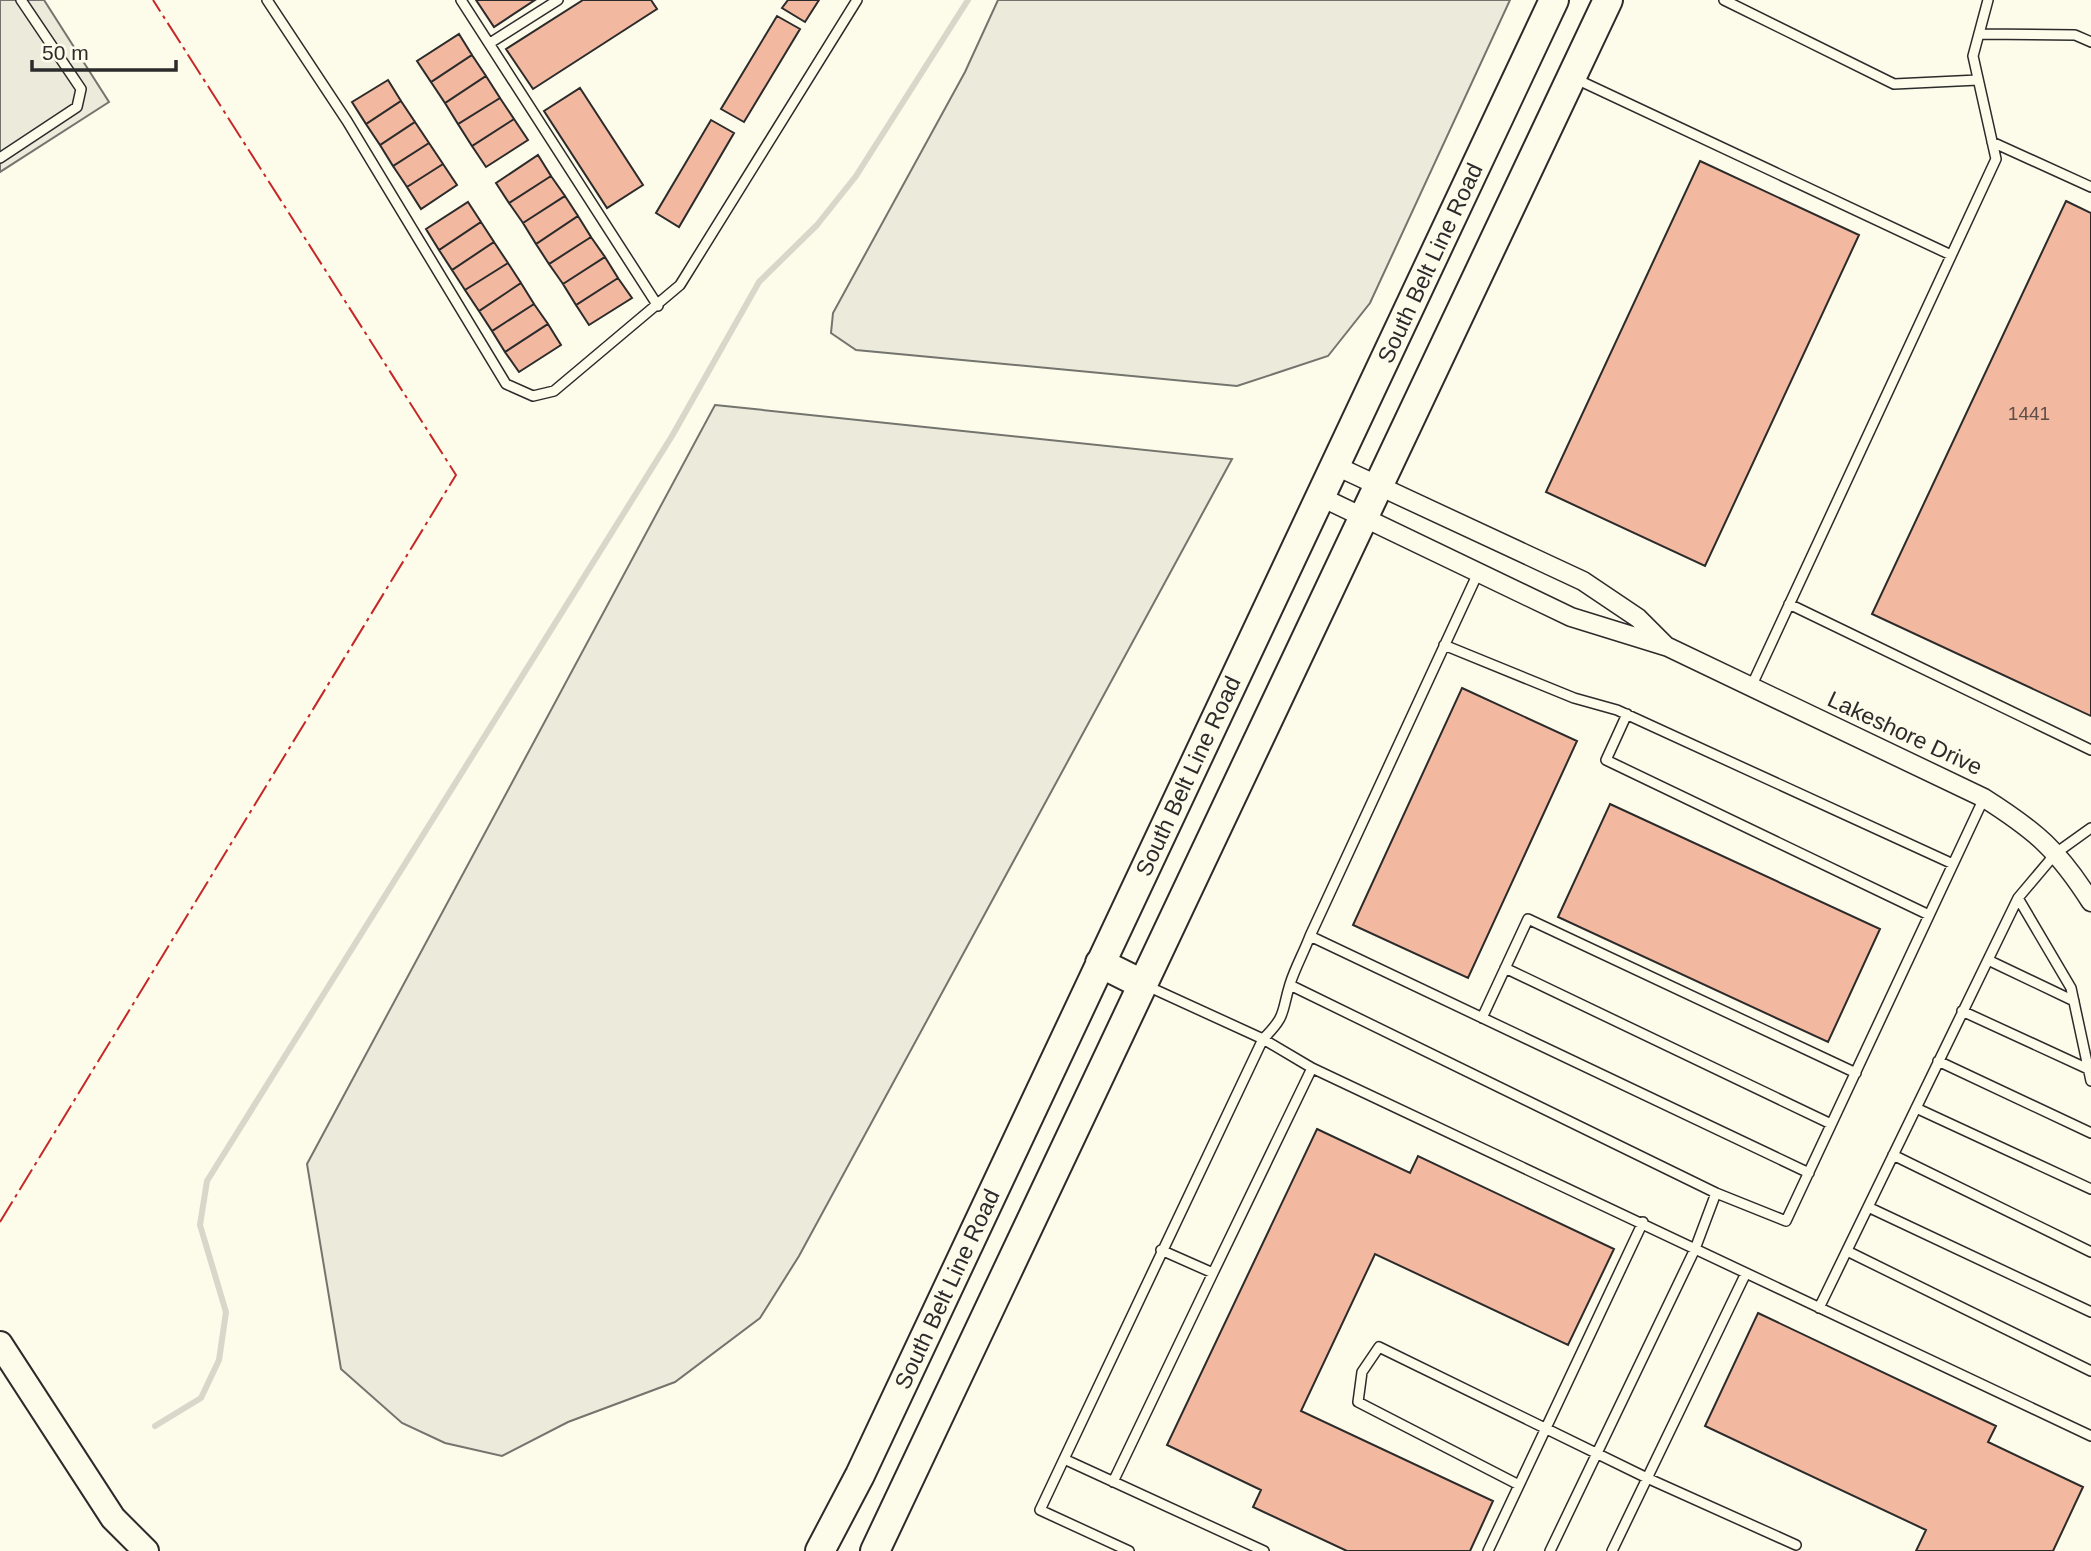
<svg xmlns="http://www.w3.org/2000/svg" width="2091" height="1551" viewBox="0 0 2091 1551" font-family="Helvetica,sans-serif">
<rect width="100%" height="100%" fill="#fdfbea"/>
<path fill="#ecebdb" stroke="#74746e" stroke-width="2" d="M998,0h512l-140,303 -42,53 -91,30 -381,-36 -25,-17 2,-20 132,-241z
M715,405l517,54 -433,797 -39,62 -85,64 -107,40 -66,34 -57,-13 -43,-20 -61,-54 -34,-205z"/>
<path fill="#eceadb" stroke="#74746e" stroke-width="2" d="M0,0h44l65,102 -109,70z"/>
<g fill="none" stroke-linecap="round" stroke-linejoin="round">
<path stroke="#d8d7c9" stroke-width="6" d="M155,1426l46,-28 18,-38 7,-48 -26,-87 7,-44 465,-745 87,-154 58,-57 39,-49 112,-176"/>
</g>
<path fill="#f2b8a0" stroke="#2b2b2b" stroke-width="2" d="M476,0h59l-41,27z
M583,0h68l6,9 -124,80 -27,-40z
M788,0h31l-14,22 -23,-14z
M777,16l23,13 -56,93 -23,-13z
M459,34l13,21 -41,27 -14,-21z
M472,55l14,21 -41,27 -14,-21z
M486,76l14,22 -42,26 -13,-21z
M388,80l13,21 -35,23 -14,-22z
M580,88l63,97 -36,23 -63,-97z
M500,98l14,21 -42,27 -14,-22z
M401,101l14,21 -35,23 -14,-21z
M514,119l14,21 -42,27 -14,-21z
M711,120l23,13 -55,94 -23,-14z
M415,122l14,21 -36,23 -13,-21z
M429,143l14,21 -36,23 -14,-21z
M538,155l13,21 -42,27 -13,-20z
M1700,161l159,74 -154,331 -159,-74z
M443,164l14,21 -36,24 -14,-22z
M551,176l14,20 -42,27 -14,-20z
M565,196l13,20 -42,28 -13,-21z
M2066,201l25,12v503l-219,-102z
M468,202l13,20 -42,28 -13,-21z
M578,216l13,21 -42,27 -13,-20z
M481,222l13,20 -42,28 -13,-20z
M591,237l14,20 -42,27 -14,-20z
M494,242l14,21 -43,27 -13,-20z
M605,257l13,21 -42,27 -13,-21z
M508,263l13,20 -42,28 -14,-21z
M618,278l14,20 -43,27 -13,-20z
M521,283l13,21 -42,27 -13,-20z
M534,304l14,20 -43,28 -13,-21z
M548,324l13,21 -42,27 -14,-20z
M1462,688l115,53 -109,237 -115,-53z
M1610,804l270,125 -52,113 -270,-125z
M1317,1129l93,44 8,-17 196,93 -46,96 -193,-91 -74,157 192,90 -23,50h-123l-94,-44 8,-17 -94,-45z
M1758,1313l238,113 -8,16 95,45 -30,64h-137l10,-21 -221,-104z"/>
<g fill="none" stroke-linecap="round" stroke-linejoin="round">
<defs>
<path id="lane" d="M267,0l80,121 159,263 27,12 21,-5 126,-106 177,-285
M461,0l197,306
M1724,0l170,84 84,-4
M1979,34l96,1 16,7
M490,43l68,-43
M1576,79l375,176
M1992,142l99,45
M0,158l77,-51 4,-18 -60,-89
M1789,604l302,146
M1444,645l130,53 43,12 336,154
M1751,687l245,-528 -23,-103 15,-56
M1627,714l-21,46 323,155
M2091,828l-35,25 -38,45 53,90 20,93
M1310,936l499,237
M1988,960l86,41
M1505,968l326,156
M1145,985l118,54 49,29 779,368
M1290,985l426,208
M1962,1011l126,58
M1482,1018l46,-99 328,154
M1938,1061l153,72
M1916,1108l175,81
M1893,1155l198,97
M1868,1207l223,105
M1161,1250l52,23 99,-205
M1847,1251l244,120
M1819,1308l199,-410
M1064,1459l-24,51 89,41
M1113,1482l100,-209
M1519,1485l-161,-83 4,-30 17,-25 268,131 149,67
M1264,1551l-200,-92 199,-420c24,-24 18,-26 27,-55 5,-16 14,-32 20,-48l168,-363
M1488,1551l155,-329
M1550,1551l145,-302 21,-56 70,28 198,-423
M1612,1551l134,-278"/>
<path id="street" d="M1334,465l249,116 55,37 27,27
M1319,496l252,121 97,30 316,151c52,33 74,52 107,104"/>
<path id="secondary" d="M0,1344l113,174 33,33"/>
<path id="primary" d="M1100,963l42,21
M820,1551l40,-76 694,-1475
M875,1551l733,-1551"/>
</defs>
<use href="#lane" stroke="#2b2b2b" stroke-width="12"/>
<use href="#street" stroke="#2b2b2b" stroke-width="21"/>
<use href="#secondary" stroke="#2b2b2b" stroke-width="28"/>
<use href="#primary" stroke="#2b2b2b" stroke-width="32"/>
<use href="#lane" stroke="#fdfbea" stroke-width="9"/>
<use href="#street" stroke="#fdfbea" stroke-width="18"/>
<use href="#secondary" stroke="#fdfbea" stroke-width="24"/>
<use href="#primary" stroke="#fdfbea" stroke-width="28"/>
<path stroke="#c62828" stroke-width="2" stroke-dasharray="24 5 3.5 5" stroke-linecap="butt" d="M0,1222l456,-747 -303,-475"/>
</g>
<g text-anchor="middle" stroke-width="5" stroke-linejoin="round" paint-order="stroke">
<g font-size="19" fill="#5d4e48">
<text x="2029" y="420">1441</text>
</g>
<g font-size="23" fill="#2b2b2b" stroke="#fdfbea">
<text transform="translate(1430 263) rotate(-65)" y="8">South Belt Line Road</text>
<text transform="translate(1905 733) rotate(25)" y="8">Lakeshore Drive</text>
<text transform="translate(1188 776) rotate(-65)" y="8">South Belt Line Road</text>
<text transform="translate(947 1289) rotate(-65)" y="8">South Belt Line Road</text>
</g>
</g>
<path d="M32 60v10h144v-10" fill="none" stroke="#2b2b2b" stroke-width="3.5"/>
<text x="42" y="60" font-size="21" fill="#2b2b2b" stroke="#fdfbea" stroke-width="5" paint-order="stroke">50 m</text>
</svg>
